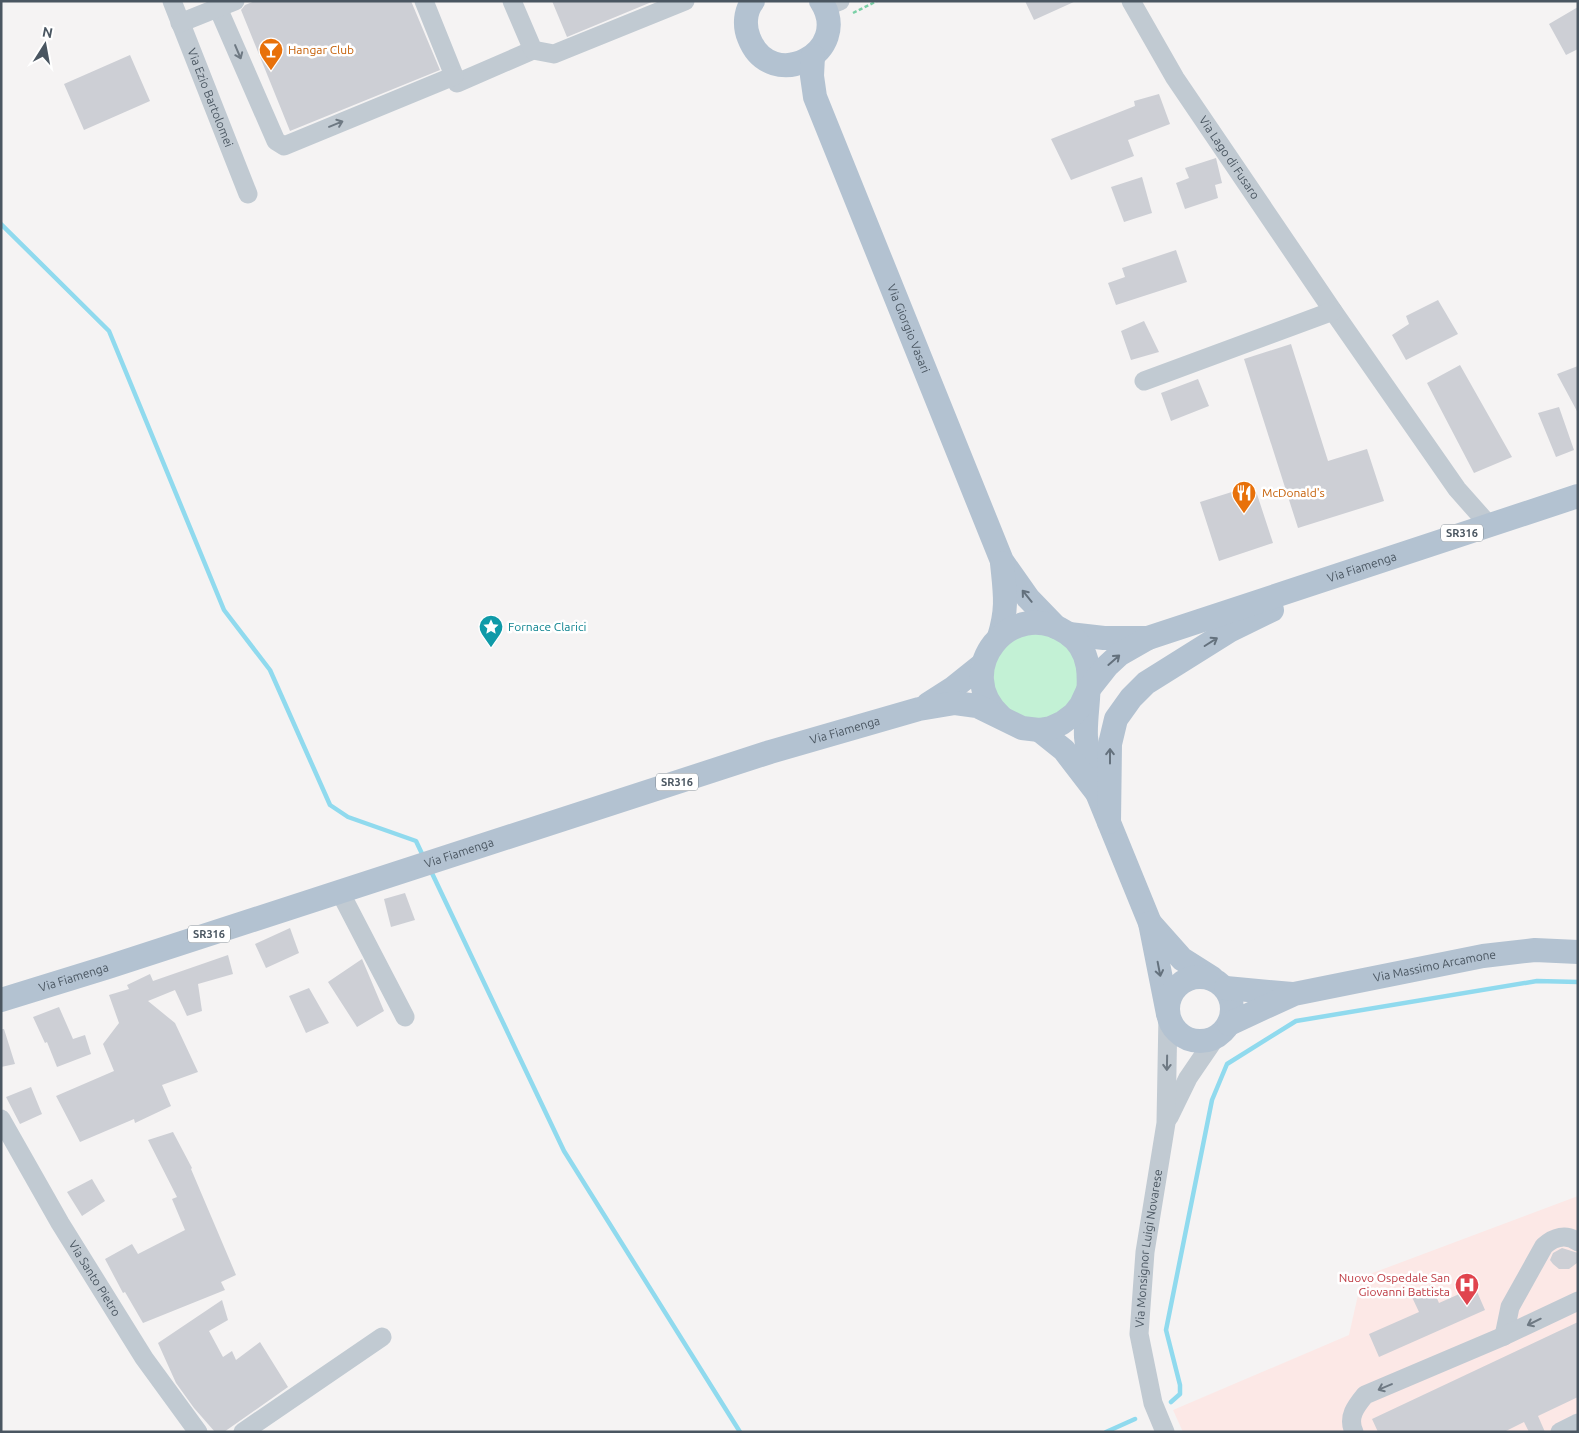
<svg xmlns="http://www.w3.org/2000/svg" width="1579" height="1433" viewBox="0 0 1579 1433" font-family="Ubuntu,sans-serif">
<rect width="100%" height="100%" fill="#f5f3f3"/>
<path fill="#fce8e6" d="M1578,1196v236h-395l-10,-22 176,-75 13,-58z"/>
<path fill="#c3f1d5" d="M993 677a43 43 0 1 1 86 0a43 43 0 1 1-86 0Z"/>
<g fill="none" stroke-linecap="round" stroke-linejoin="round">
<path stroke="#90daee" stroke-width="4.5" d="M1,224l108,107 115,279 46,60 60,135 18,12 68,24 8,17
M430,869l134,282 176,281
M1171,1402l9,-8v-9l-14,-55 46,-230 15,-36 69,-43 241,-40 41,1
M1106,1432l29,-13"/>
</g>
<path fill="#cdcfd5" d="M255,1h156l29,69 -150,61 -49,-121 4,-5z
M552,1h102l-87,36z
M1025,1h51l-42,19z
M1578,7v42l-12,6 -17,-31z
M130,55l20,46 -66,29 -20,-46z
M1159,94l11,30 -42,16 6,16 -63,24 -20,-41 84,-33 -1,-5z
M1216,158l6,25 -7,2 3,13 -33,11 -9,-26 13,-5 -4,-10z
M1142,177l10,36 -28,9 -13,-35z
M1176,250l11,32 -71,23 -8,-22 17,-6 -3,-9z
M1438,300l20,34 -52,26 -14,-25 17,-11 -3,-8z
M1144,321l15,31 -28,8 -10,-29z
M1291,344l37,117 39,-12 17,52 -86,27 -54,-169z
M1460,365l52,92 -38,16 -47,-90z
M1578,366v47l-21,-39z
M1198,379l11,27 -38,15 -10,-28z
M1559,407l15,43 -18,7 -18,-44z
M1254,485l19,58 -54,18 -19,-59z
M405,893l10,27 -24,7 -7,-28z
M290,928l9,25 -33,15 -11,-24z
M228,955l5,19 -35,10 4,27 -15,5 -12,-26 -27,11 27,22 23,49 -36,13 9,21 -36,17 -1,-4 -54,23 -24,-46 58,-25 -11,-27 16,-21 -10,-28 20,-6 -2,-4 23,-11 3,7z
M362,959l22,52 -27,16 -29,-45z
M309,988l20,35 -23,10 -17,-37z
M59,1007l14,32 12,-4 6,19 -34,13 -10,-25 -2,1 -12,-26z
M1,1029h3l11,35 -14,3z
M31,1087l11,27 -22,10 -14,-27z
M173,1132l19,36 -1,1 45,106 -15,7 4,8 -82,33 -18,-31 -2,1 -18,-34 27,-15 6,10 47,-24 -13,-31 5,-2 -29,-57z
M92,1179l13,22 -23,15 -15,-24z
M1562,1248l16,5 -1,10 -8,6h-10l-6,-5 -3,-4 3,-7z
M1431,1285l8,18 36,-16 10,23 -106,47 -10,-23 50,-22 -8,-17z
M222,1300l6,20 -19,11 14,26 9,-6 4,9 24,-18 28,45 -64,45h-9l-21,-24 -18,-25 -18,-40z
M1578,1322v75l-40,19 7,16h-16l-5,-10 -20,10h-126l-6,-13z"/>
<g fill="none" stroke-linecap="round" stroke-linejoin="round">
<path stroke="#7ad0a6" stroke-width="2.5" stroke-dasharray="4 2.5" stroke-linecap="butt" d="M853,13l24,-12"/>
<g stroke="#c1cad2" stroke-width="19">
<path id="s1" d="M172,1l76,193"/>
<path d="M424,1l33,82 76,-33"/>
<path d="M512,1l21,49 21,4 131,-53"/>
<path id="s2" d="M1131,1l44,77 158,233 124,178 31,35"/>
<path d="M825,7l15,-6"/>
<path d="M218,8l58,133 8,5 170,-70"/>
<path d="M180,23l55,-22"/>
<path d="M1144,381l189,-70"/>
<path d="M340,892l65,125"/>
<path d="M1169,1117l19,-39 28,-41"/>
<path id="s3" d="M1,1119l59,104 84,135 54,74"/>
<path d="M1504,1336l6,-29 34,-61c10,-9 22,-13 34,-4"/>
<path d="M243,1432l139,-95"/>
<path id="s4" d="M1165,1432l-12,-29 -14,-69 6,-82 21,-129 2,-109"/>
<path d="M1354,1432c-7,-15 2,-26 11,-37l139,-59 74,-35"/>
<path d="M1560,1432l18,-9"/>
</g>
<g stroke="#b3c2d1" stroke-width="24">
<path d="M753,1c-8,10 -9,25 -4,37 22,57 105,14 72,-37"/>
<path id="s5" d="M813,56l-1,20 3,21 187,464 26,37 28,29"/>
<path d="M1069,634l35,4h44"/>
<path d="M999,637c9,-29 6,-44 3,-74"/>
<path d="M928,704l25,-16 30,-24"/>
<path d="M1001,717c-51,-46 10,-122 66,-84 35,23 17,70 19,104 2,19 7,38 11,56"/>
<path d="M1039,730l25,20 33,43 53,130 18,91"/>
<path d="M1109,822l1,-78 6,-25 15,-21 15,-15 83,-52 43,-21"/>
<path d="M1150,923l32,36 30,19"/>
<circle cx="1200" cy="1009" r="32"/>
<path d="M1226,988l66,6"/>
<path id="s6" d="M1,1000l107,-33 662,-215 149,-43 36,-6 22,3 45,22 17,2 12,-2 11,-5 12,-9 7,-9 7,-15 19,-24 13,-12 28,-16 430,-142"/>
<path id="s7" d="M1229,1024l65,-30 189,-38 52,-6 43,2"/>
</g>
</g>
<defs><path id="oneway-shaft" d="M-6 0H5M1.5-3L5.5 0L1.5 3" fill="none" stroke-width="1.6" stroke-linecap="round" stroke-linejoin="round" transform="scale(1.25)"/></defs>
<g stroke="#6e7983">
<use href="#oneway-shaft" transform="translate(238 52) rotate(67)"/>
<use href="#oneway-shaft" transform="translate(336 124) rotate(-22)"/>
<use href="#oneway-shaft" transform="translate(1167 1063) rotate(91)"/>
<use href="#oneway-shaft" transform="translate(1534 1322) rotate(154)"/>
<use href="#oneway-shaft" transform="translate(1385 1387) rotate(157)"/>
</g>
<g stroke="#64717d">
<use href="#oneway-shaft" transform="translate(1027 596) rotate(-129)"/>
<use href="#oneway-shaft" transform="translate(1211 642) rotate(-32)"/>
<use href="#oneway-shaft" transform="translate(1114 660) rotate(-41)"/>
<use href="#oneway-shaft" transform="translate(1110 756) rotate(-90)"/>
<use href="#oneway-shaft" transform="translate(1159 969) rotate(79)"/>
</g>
<defs>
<symbol id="bar-pin" viewBox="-11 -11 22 30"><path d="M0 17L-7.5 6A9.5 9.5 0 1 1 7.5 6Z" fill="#e8710a" stroke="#fff"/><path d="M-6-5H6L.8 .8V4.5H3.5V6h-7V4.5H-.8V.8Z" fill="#fff"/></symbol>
<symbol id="restaurant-pin" viewBox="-11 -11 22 30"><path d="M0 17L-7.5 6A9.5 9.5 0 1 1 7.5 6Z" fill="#e8710a" stroke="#fff"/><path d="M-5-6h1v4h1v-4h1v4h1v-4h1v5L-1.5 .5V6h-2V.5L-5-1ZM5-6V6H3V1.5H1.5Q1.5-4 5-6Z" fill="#fff"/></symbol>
<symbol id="sight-pin" viewBox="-11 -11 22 30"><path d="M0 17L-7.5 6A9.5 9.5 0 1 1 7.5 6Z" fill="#0f9aa8" stroke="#fff"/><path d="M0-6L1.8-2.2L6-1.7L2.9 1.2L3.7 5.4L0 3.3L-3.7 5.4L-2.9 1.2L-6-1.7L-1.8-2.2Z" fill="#fff"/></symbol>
<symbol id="hospital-pin" viewBox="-11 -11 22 30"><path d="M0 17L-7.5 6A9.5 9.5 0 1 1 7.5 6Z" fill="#e0444e" stroke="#fff"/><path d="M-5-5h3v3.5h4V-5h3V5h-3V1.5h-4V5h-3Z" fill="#fff"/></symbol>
</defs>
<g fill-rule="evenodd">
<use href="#bar-pin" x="257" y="36" width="28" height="38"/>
<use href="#restaurant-pin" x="1230" y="479" width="28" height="38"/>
<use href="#sight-pin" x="477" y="613" width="28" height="38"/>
<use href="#hospital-pin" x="1453" y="1271" width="28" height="38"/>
</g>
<g text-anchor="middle" stroke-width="5" stroke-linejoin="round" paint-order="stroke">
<g fill="#fff" stroke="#808990" stroke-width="1">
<rect x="1441" y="524.5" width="42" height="17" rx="4"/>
<rect x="656" y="773.5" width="42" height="17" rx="4"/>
<rect x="188" y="925.5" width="42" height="17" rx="4"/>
</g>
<g font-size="11" font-weight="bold" fill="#4a5661">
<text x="1462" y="537">SR316</text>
<text x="677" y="786">SR316</text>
<text x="209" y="938">SR316</text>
</g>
<g font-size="12" fill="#c56008" stroke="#fff" text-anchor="start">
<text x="288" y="54">Hangar Club</text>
<text x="1262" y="497">McDonald's</text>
</g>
<g font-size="12" fill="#4a5661" stroke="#fff">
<text dy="4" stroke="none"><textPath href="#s1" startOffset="104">Via Ezio Bartolomei</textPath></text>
<text dy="4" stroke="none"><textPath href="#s2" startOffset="185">Via Lago di Fusaro</textPath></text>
<text dy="4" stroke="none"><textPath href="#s5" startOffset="291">Via Giorgio Vasari</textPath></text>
<text dy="4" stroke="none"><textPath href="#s6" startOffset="1462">Via Fiamenga</textPath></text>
<text dy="4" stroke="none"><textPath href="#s6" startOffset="886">Via Fiamenga</textPath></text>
<text dy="4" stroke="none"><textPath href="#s6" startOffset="481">Via Fiamenga</textPath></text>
<text dy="4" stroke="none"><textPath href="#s7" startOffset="215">Via Massimo Arcamone</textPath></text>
<text dy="4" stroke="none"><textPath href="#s6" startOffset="76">Via Fiamenga</textPath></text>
<text dy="4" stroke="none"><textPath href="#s4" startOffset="188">Via Monsignor Luigi Novarese</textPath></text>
<text dy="4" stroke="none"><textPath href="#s3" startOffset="185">Via Santo Pietro</textPath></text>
</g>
<g font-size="12" fill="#0d838f" stroke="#fff" text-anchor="start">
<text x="508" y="631">Fornace Clarici</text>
</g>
<g font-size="12" fill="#be3a42" stroke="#fff" text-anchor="end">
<text x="1450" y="1282">Nuovo Ospedale San<tspan x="1450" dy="14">Giovanni Battista</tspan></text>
</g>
</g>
<rect width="1579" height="1433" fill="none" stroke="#4a5661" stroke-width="5"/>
<g transform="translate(45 45) rotate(11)" stroke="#ffffff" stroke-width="4" paint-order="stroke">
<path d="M0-4L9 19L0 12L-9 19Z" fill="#4a5661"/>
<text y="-8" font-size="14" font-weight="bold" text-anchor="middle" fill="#4a5661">N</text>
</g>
</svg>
